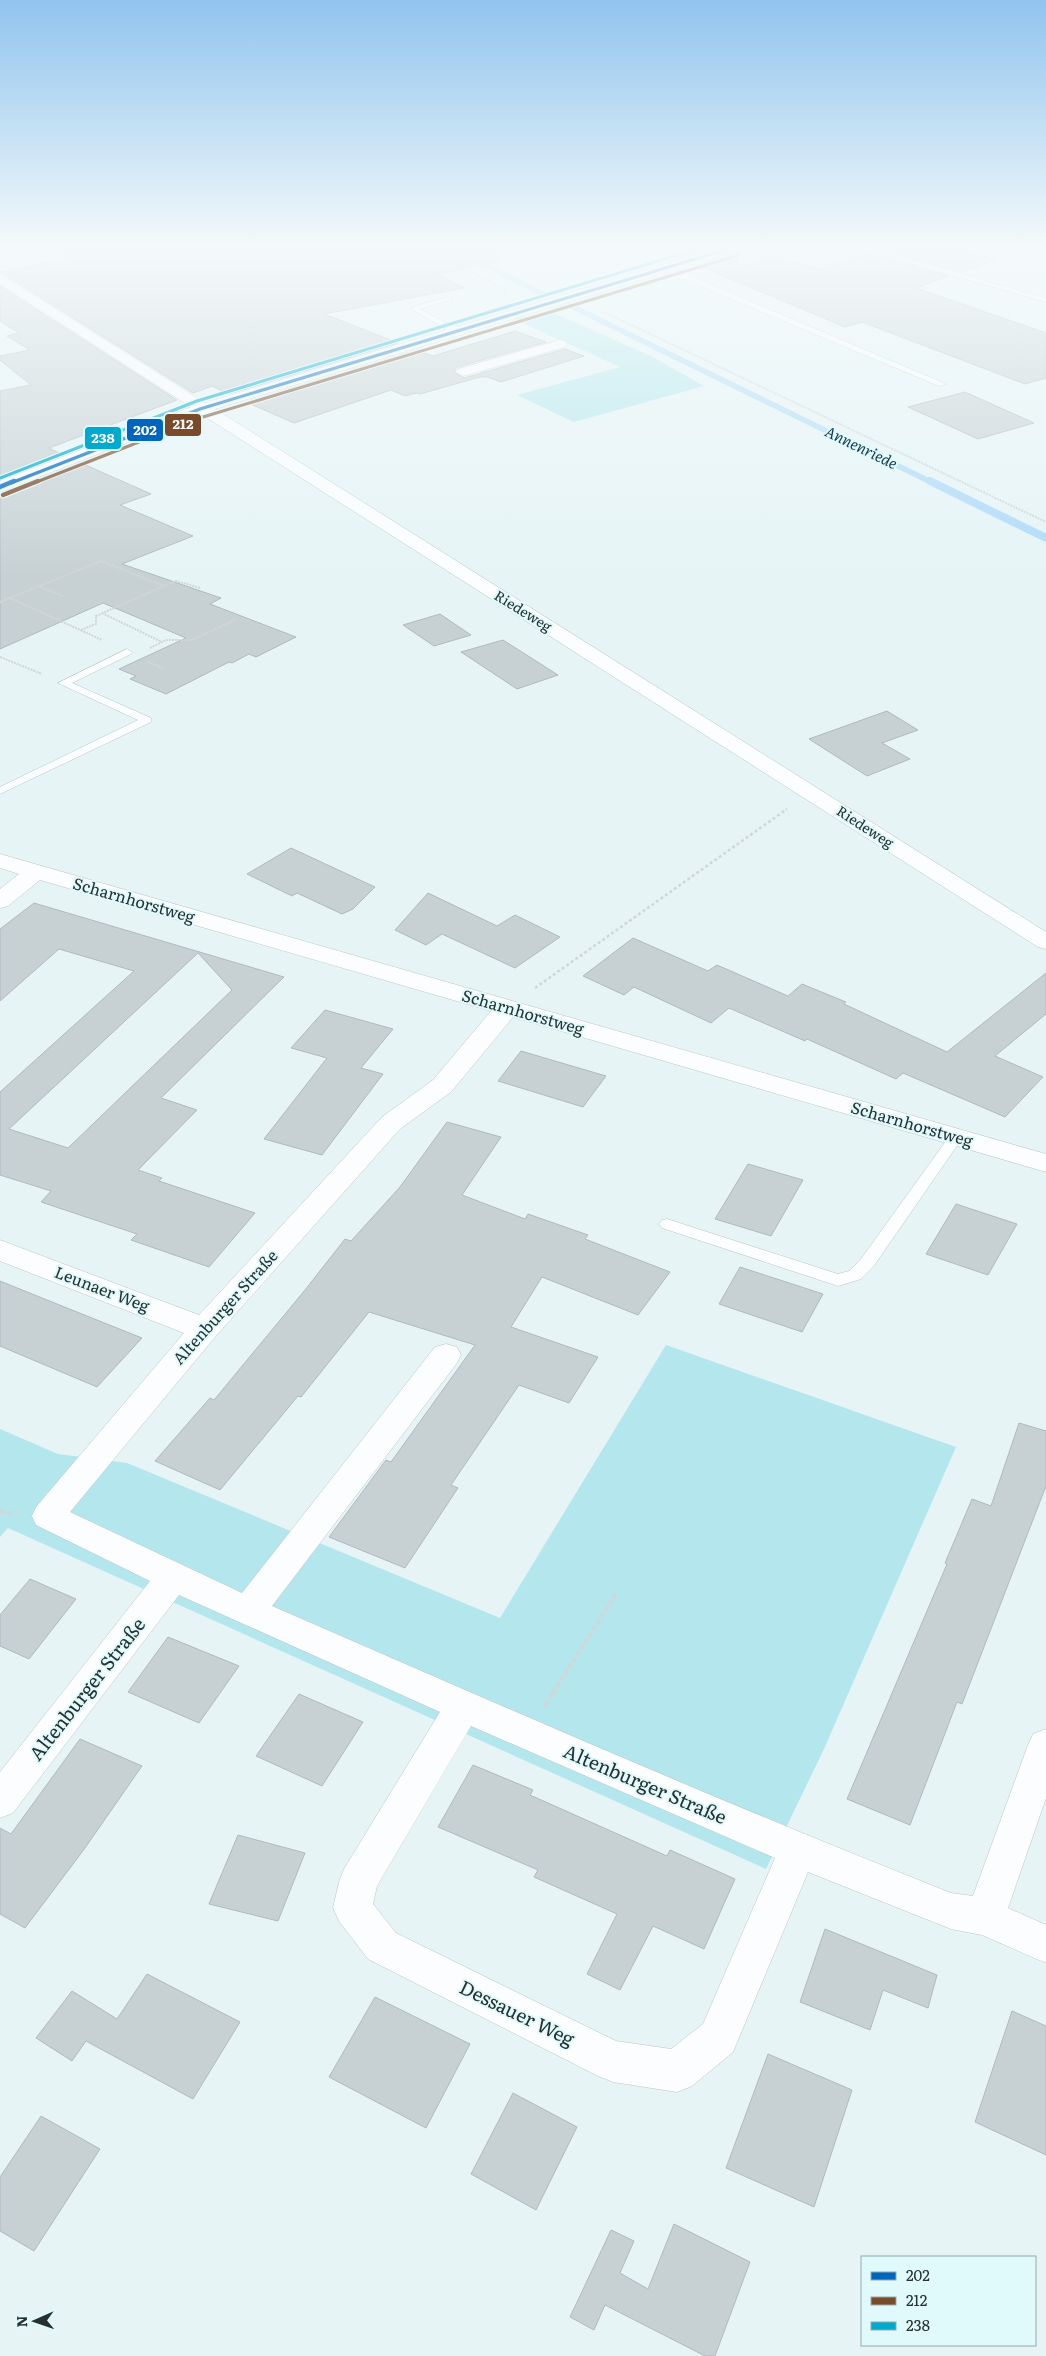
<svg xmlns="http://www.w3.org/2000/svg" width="1046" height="2356" viewBox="0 0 1046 2356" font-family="Literata,serif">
<rect width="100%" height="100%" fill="#e6f4f6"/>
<path fill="#b3e7ed" d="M556,314l95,42 53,30 -130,36 -57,-27 103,-28 -108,-49z
M666,1345l290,102 -132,302 -58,120 -758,-341 -8,9v-108l58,25 69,9 373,155z"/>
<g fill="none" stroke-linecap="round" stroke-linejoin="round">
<path stroke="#afdbf8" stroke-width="5.5" d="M471,258l72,36
M569,305l364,178"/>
<path stroke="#afdbf8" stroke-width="8" d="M930,481l116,57"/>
</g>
<path fill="#c7d1d4" stroke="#b0babd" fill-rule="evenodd" d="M47,247h454l1,14 -65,13 27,14 -140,26 74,29 -169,51 -17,-8 -19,7 -193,-121 68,-13z
M666,247h47l-34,11 -18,-8z
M889,247h64l43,13 -35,12 -79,-22z
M737,253l2,14 33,-10 19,6h9l20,6 50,-16 79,23 -33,12 130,45v45l-21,6 -163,-62 -17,5 -148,-62z
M0,286l177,114 -128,48 14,7 -63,24v-88l31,-6 -31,-25v-4l30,-6 -23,-14 12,-3 -19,-12z
M515,331l31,11 -89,25 -3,5 10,6 101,-29 19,7 -83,26 -13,-5h-8l-60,17 -4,-1 -11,3 -14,-6 -97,33 -48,-21 171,-52 16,6z
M965,392l69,31 -56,16 -70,-32z
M81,463l70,31 -31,11 73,31 -71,28 99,34 -11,6 86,33 -40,20 -7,-3 -17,9 -3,-1 -63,32 -36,-15 6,-3 -17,-7 67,-31 -83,-35 -103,46v-155z
M440,614l31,21 -37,11 -31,-21z
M503,640l55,35 -41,14 -56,-37z
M887,711l31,19 -36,13 28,16 -43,17 -58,-37z
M291,848l84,39 -22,22 -11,5 -45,-21 -5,3 -45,-22z
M428,893l69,33 18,-11 45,22 -45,31 -73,-34 -16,11 -31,-15z
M34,903l250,74 -123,121 36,12 -59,60 24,8 -3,3 96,32 -46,54 -78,-27 6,-6 -96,-32 10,-11 -51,-16v-83l134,-121 -75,-22 -59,52v-72zM198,953l34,37 -164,158 -59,-19z
M633,938l75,33 9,-6 71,31 14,-12 44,18 -2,2 103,48 99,-79v41l-51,42 48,21 -38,40 -102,-44 -7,6 -89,-40 -2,2 -76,-33 -18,15 -77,-36 -10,8 -41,-19z
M325,1010l68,19 -32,39 22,6 -61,81 -58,-16 63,-81 -36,-10z
M521,1051l85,25 -23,31 -85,-26z
M447,1122l54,15 -39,58 63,24 3,-5 60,21 -3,4 85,33 -32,43 -96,-38 -31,50 87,30 -29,46 -50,-18 -68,100 7,3 -53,80 -76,-31 57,-77 5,2 84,-117 -106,-33 -68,85 -3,-1 -78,94 -65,-29 55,-63 4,2 91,-110 40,-51 6,2 49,-54z
M748,1164l55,16 -32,56 -56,-17z
M956,1204l61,20 -29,51 -62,-21z
M740,1267l83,27 -21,38 -83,-28z
M0,1281l72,29 70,28 -45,49 -97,-41z
M1019,1423l27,8v55l-84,218 -5,-2 -47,123 -63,-26 100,-235 -2,-1 27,-64 19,7z
M30,1579l46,20 -47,60 -29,-13v-31z
M168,1637l71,29 -40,57 -71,-31z
M299,1694l64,28 -41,64 -66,-30z
M80,1739l62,27 -57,82 -60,80 -25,-14v-86l11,6z
M473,1765l60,25 -3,5 137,61 3,-6 65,29 -31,70 -51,-23 -33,64 -33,-16 30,-60 -83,-37 4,-7 -100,-43z
M238,1835l67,18 -27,68 -69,-17z
M825,1929l112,46 -9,33 -45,-18 -13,40 -70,-28z
M147,1974l93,48 -47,77 -107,-58 -14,20 -36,-23 36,-47 45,28z
M375,1997l95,47 -44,84 -97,-51z
M1012,2011l34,15v129l-71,-33z
M768,2054l84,36 -38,117 -88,-39z
M513,2093l64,34 -41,83 -65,-36z
M41,2116l59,33 -66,102 -34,-20v-54z
M674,2224l76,38 -35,94h-10l-100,-51 -11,25 -24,-13 41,-87 23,11 -14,32 28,16z"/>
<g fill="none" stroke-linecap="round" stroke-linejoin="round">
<defs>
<path id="lane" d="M653,247h11l-34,12 31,9 6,-2 279,118 -7,2 -277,-116 -6,2 -36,-13z
M854,247h12l180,51v4z
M446,297l7,2 -33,10 38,20v4h-6l-42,-25z
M127,649l5,3 -1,2 -59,29 79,35v4l-151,72v-7l138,-67 -80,-37z
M956,1132l5,2 2,3 -2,3 -88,127 -12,12 -23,7 -176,-58 -3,-4 3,-4 5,-1 171,55 11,-3 12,-12 90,-125z"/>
<path id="street" d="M21,247h24l-2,3 -43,10v-8z
M721,247h21l-2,3 -525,159 831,523v17l-8,-2 -837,-533 -201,78v-11l191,-74 -191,-123v-10l205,129z
M560,340l5,1 2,3 -2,3 -102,29 -7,-4 2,-3z
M0,854l1046,300v18l-533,-155 -62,75 -51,37 -185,208 -145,175 172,81 193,-246 11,-3 11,3 4,8 -4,8 -185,243c225,98 451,197 679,287l22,3 55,-151 5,-11 13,-5v69l-38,110 38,17v38l-64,-28 -31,-6 -143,-57 -75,180 -41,34 -15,6 -64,-10 -15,-6 -230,-117 -29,-38 -6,-13 6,-26 5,-13 96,-157 -261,-117 -166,218 -13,5v-46l150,-191 -114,-56 -4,-9 4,-9 148,-174 -184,-72v-21l199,75 183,-198 51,-37 58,-69 -451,-131 -32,26 -8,2v-19l19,-15 -19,-6zM471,1726l304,132 -72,166 -32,25 -55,-8 -220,-108 -23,-29 4,-18z"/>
</defs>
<use href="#lane" stroke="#bbc6c8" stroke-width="1"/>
<use href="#street" stroke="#bbc6c8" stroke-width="1"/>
<path stroke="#d2d6d7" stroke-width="2" stroke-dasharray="2 1" stroke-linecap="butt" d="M423,247l86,45
M604,312l442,210
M164,586l12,-5 24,7
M40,587l23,9
M0,602l10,-4
M102,613l60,29
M81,630l15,-6v-8l68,-30 -63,-25 -91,37 92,42
M150,648l16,-8h26l43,-20
M0,657l42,17
M148,662l15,6"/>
<path stroke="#d2d6d7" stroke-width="2.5" stroke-dasharray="3 2.5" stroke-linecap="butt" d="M535,988l252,-179"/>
<path stroke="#d2d6d7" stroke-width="4" stroke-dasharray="4.5 3" stroke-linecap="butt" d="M0,1512l17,1
M553,1693l63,-99"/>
<path stroke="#d2d6d7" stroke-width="4.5" stroke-dasharray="5.5 4" stroke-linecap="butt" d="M545,1706l9,-14"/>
<use href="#lane" fill="#fbfdfe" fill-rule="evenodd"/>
<use href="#street" fill="#fbfdfe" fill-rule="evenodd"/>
<defs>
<path id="bus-1-far1" d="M11,483l189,-74 535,-162"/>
<path id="bus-1" d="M0,487l14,-6"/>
<path id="bus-2-far1" d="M34,483l169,-66 536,-162"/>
<path id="bus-2" d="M3,495l35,-14"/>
<path id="bus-3" d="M0,478l197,-77 507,-154"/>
</defs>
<use href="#bus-1-far1" stroke="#e0fafc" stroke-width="5"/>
<use href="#bus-1" stroke="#e0fafc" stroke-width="7"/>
<use href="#bus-2-far1" stroke="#e0fafc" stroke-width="5"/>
<use href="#bus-2" stroke="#e0fafc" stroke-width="7"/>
<use href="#bus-3" stroke="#e0fafc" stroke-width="5"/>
<use href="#bus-1-far1" stroke="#0065bd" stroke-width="3"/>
<use href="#bus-1" stroke="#0065bd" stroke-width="4.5"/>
<use href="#bus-2-far1" stroke="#7a4b2a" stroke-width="3"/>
<use href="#bus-2" stroke="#7a4b2a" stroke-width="4.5"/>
<use href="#bus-3" stroke="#00a9ce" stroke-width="3"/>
</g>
<linearGradient id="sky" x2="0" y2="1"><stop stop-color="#91c4ee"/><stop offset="0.43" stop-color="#f4fafb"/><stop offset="1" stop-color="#f4fafb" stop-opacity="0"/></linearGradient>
<rect width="1046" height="577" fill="url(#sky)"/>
<g text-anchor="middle" stroke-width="4" stroke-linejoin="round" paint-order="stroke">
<g font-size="14" fill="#273031" stroke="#e0fafc">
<text transform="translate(523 611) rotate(32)" y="5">Riedeweg</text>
<text transform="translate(865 827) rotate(33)" y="5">Riedeweg</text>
</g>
<g font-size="15" font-style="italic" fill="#18374c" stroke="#e0fafc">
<text transform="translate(861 448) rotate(26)" y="5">Annenriede</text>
</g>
<g font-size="16" fill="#273031" stroke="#e0fafc">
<text transform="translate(134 900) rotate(16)" y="6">Scharnhorstweg</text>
<text transform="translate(523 1012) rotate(16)" y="6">Scharnhorstweg</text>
<text transform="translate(912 1124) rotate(16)" y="6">Scharnhorstweg</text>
<text transform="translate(102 1289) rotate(21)" y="6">Leunaer Weg</text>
<text transform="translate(225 1307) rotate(-48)" y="6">Altenburger Straße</text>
</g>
<g font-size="19" fill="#273031" stroke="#e0fafc">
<text transform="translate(87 1689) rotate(-52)" y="7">Altenburger Straße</text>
<text transform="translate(645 1784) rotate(23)" y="7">Altenburger Straße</text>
<text transform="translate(517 2013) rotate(26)" y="7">Dessauer Weg</text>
</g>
</g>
<g stroke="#e0fafc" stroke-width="2">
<rect x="164" y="413" width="38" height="24" rx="5" fill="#7a4b2a"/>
<rect x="126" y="418" width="38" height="24" rx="5" fill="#0065bd"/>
<rect x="84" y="426" width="38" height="24" rx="5" fill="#00a9ce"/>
</g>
<g font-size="14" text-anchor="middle" font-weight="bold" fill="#fff">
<text x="183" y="429">212</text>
<text x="145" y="435">202</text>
<text x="103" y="443">238</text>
</g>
<rect x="861" y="2256" width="175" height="90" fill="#e0fafc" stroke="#96a9ab"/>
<rect x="871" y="2272" width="25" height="8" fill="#0065bd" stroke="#96a9ab"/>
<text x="906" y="2281" font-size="15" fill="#273031">202</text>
<rect x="871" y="2297" width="25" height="8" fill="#7a4b2a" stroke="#96a9ab"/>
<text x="906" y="2306" font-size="15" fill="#273031">212</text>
<rect x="871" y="2322" width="25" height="8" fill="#00a9ce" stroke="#96a9ab"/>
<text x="906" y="2331" font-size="15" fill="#273031">238</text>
<g transform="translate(35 2321) rotate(268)" stroke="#e0fafc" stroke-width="4" paint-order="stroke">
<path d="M0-4L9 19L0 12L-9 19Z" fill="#273031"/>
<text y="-8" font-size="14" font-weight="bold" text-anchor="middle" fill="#273031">N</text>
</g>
</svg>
